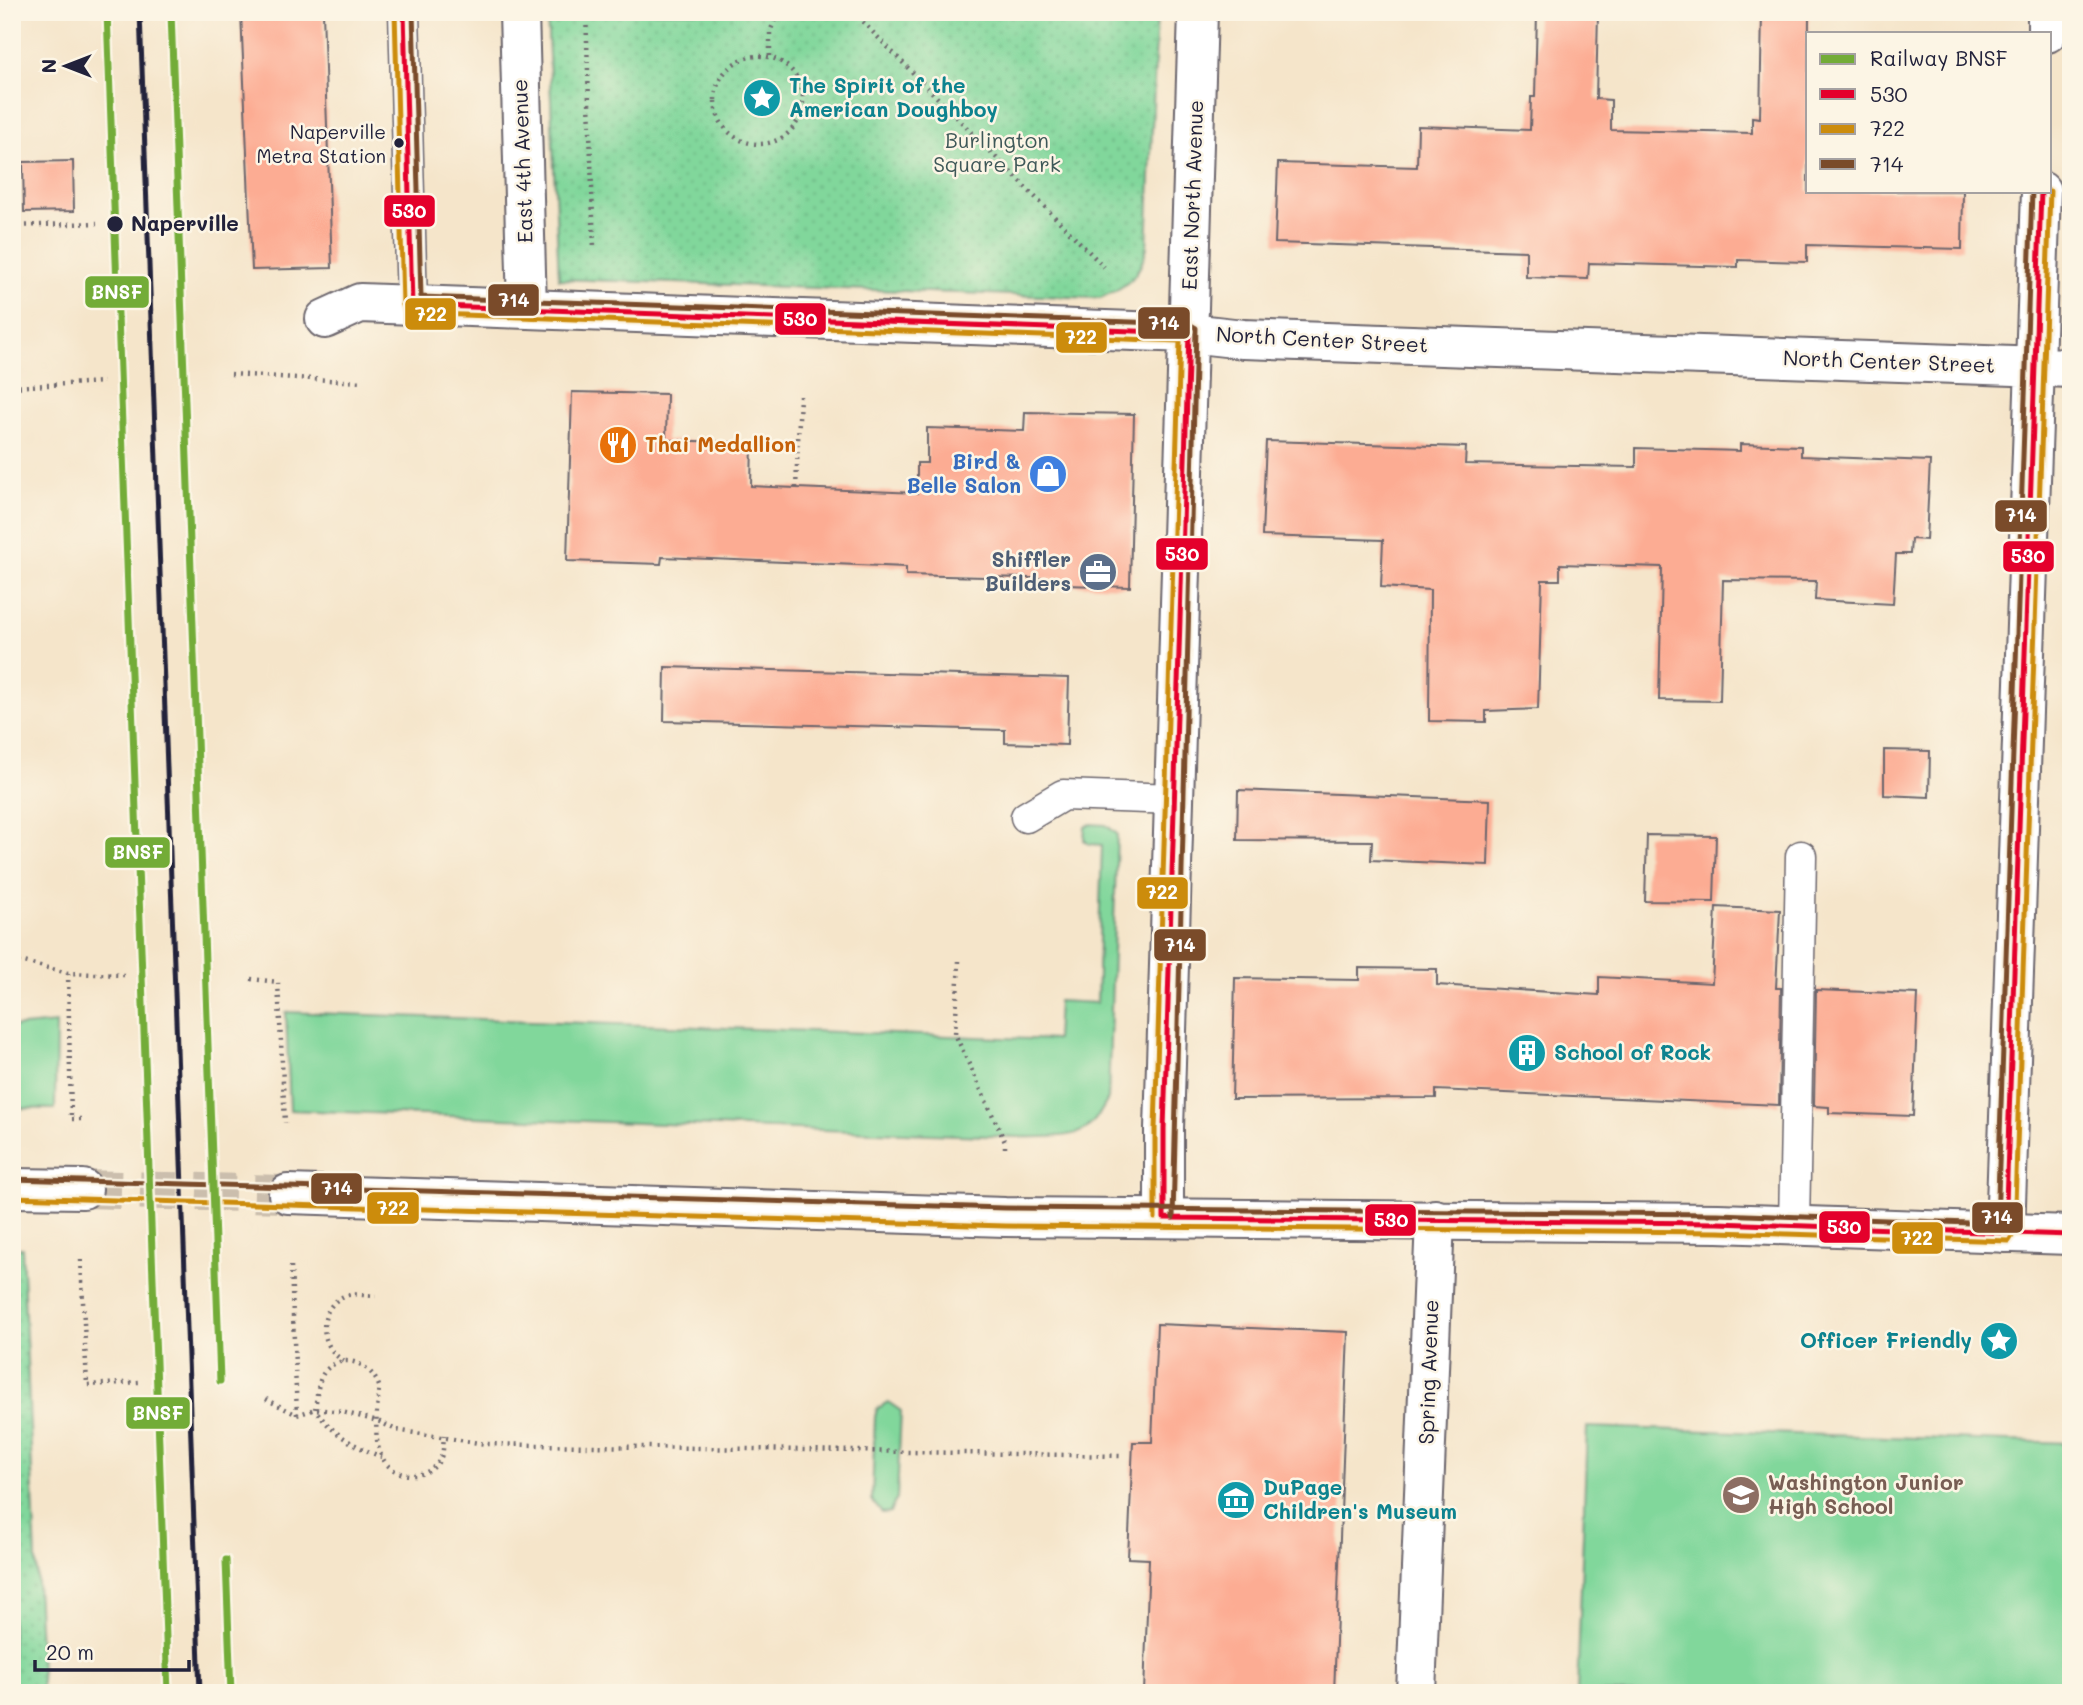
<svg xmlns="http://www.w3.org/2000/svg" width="2083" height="1705" viewBox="0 0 2083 1705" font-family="Mali,sans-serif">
<defs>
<pattern id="park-dots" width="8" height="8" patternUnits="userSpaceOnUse" patternTransform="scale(1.75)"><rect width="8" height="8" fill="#81d79b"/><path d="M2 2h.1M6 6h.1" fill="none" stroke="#6fb886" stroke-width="1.8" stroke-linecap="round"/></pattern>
</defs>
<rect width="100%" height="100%" fill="#fcf5e5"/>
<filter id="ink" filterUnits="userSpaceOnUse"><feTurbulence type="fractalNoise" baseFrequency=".0143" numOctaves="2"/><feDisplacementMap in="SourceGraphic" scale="14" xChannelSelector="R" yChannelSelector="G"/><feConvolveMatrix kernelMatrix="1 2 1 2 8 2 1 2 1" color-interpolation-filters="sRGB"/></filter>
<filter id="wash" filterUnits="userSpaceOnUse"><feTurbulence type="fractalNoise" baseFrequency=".00686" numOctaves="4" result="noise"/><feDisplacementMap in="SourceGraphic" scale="28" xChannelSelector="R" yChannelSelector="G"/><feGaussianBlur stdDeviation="1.57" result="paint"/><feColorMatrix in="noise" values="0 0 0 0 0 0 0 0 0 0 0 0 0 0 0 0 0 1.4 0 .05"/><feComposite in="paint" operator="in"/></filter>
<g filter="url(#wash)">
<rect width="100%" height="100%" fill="#f5e5ca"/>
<path fill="#81d79b" stroke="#527c6b" stroke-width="2" d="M1091,824l15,1 11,9 -9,265c-6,11 -12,22 -22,30 -20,14 -103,6 -129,6l-667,-25 -4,-98 770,28 2,-39 39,2 5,-158 -13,-1 -5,-4 1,-13z
M56,1023l-1,86 -43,-1v-81z
M888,1402l13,9 -4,87 -7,14 -8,1 -10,-12 3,-84 2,-8z
M1587,1427l484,16v250h-494z"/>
<path fill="url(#park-dots)" stroke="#527c6b" stroke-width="2" d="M547,12h610l-10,235c-8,31 -19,39 -47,51l-541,-19z
M12,1248h10l20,445h-30z"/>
<g id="blocks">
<path fill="#fcac93" d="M241,12h82l9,256 -80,2z
M1537,12h61l-2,87 15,1v30l141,3v-16l8,1 2,-106h47l-1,179h155l-1,58 -155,-4v17l-69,-2v7l-149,-4 -1,16 -62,-2v-26l-251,-8 3,-80 139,4 1,-41 112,4 1,-33h4z
M73,161l1,50 -50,1 -1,-50z
M572,392l95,2 -1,46 86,3 -1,43 166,7v-30h10v-35l97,3 1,-19 109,2 -4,173 -64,-2v-6l-160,-4v-8l-244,-10 -1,7 -94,-3z
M1266,441l200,6 -1,17 171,3v-19l104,3v-7l61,2v10l129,5 -4,79 -15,-1 -1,15h-14l-3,50 -78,-4 1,-19 -93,-1 -3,121 -61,-1 3,-133 -102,-3v16h-18l-4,129 -52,2v11l-57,-1 1,-131 -49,-3 2,-47 -121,-4z
M665,667l404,11 -2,67 -62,-2v-13l-341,-9z
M1884,750l46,1 -1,46 -45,-2z
M1238,790l252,10 -2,65 -117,-5 1,-19 -135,-1z
M1647,835l69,1 -2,66 -69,-1z
M1716,907l64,3 -4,78h5l-2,117 -343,-15v8l-204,1 3,-121 124,2v-12l78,1v16l162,10v-18l113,6z
M1816,990l102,4 -5,122 -84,-3v-6l-15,-1z
M1157,1324l191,8 -14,361h-190l5,-134 -21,-1 5,-116h19z"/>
</g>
</g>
<g filter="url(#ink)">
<use href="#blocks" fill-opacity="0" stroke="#6c666d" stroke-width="2"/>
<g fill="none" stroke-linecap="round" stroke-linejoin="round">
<path stroke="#cbbead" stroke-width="38" stroke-dasharray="38 19" stroke-linecap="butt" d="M83,1189l205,5"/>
<defs>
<path id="service" d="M404,12l8,293
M1026,817l37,-22 112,4
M1794,1226l7,-370"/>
<path id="minor" d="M519,12l8,297
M2047,33v-21
M325,319l35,-16 829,30 54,6 828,29
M1164,1218v-89l34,-1117
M2005,1233l36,-1042
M1416,1693l19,-474"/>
<path id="secondary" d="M12,1188l71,1
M288,1194l717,23 713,6 353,12"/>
</defs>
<use href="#service" stroke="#6c666d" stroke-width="33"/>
<use href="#minor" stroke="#6c666d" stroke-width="42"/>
<use href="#secondary" stroke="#6c666d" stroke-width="42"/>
<path stroke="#6c666d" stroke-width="4.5" stroke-dasharray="2 5" stroke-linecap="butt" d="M586,12l8,237
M853,12l251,255
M715 100a44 44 0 1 1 88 0a44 44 0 1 1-88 0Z
M770,56v-24l8,-20
M12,226l85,-3
M231,374l130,8
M12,387l91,-5
M796,488l4,-92
M12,959l56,14 56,2
M959,961l-4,73 50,108v9
M68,973l3,146h10
M251,979l27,3 7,141
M81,1260l6,125 52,-3
M291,1266l6,149
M344,1361c-24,-13 -28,-50 -2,-64 8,-5 24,-1 34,-1
M266,1399l31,16 18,-6 27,3 36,9 18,9 89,14 637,12
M382,1457c-27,-10 -51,-24 -67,-48 2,-11 2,-28 10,-38 19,-20 46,-7 54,15 -1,21 -7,52 3,71 11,23 48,25 59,0 3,-6 2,-15 3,-22"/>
<use href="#service" stroke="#fff" stroke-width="30"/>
<use href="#minor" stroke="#fff" stroke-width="38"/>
<use href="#secondary" stroke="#fff" stroke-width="38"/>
<path stroke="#22223b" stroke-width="5" d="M140,12l60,1681"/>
<defs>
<path id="bus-1" d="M404,12l8,293
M412,305l777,28
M1164,1218l554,5 353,12
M1164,1218v-89l25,-796
M2005,1233l36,-1042"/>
<path id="bus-2" d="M395,12l8,293 5,8 772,28 -25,788v89
M12,1197l993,29 713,6 291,9 5,-8 36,-1042"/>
<path id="bus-3" d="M413,12l8,285 768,27 7,4 -23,890
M12,1179l993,29 713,6 279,10 35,-1033"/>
</defs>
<use href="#bus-1" stroke="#fcf5e5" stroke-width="10"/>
<use href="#bus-2" stroke="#fcf5e5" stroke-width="10"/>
<use href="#bus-3" stroke="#fcf5e5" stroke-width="10"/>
<use href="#bus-1" stroke="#e4002b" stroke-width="5"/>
<use href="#bus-2" stroke="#cc8c0c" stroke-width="5"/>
<use href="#bus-3" stroke="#7a4b2a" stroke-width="5"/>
<defs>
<path id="rail-1" d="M107,12l61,1681
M171,12l49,1369
M226,1560l5,133"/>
</defs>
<use href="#rail-1" stroke="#fcf5e5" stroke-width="12"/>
<use href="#rail-1" stroke="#73ac37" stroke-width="7"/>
</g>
</g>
<defs>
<symbol id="sight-disc" viewBox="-11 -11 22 22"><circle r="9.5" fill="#0f9aa8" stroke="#fcf5e5"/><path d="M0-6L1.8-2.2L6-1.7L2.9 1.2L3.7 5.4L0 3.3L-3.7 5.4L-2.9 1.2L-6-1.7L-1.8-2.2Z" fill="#fff"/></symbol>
<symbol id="restaurant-disc" viewBox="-11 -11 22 22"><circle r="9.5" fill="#e8710a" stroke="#fcf5e5"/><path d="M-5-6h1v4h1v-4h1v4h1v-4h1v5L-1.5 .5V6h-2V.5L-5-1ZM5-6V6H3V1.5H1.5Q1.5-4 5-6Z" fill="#fff"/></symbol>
<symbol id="shop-disc" viewBox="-11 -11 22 22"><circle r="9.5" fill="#3f7fe0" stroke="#fcf5e5"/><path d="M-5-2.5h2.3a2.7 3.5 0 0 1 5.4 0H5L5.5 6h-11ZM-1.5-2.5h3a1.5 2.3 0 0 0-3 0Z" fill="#fff"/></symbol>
<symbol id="office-disc" viewBox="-11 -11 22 22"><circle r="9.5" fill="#5c6f8a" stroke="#fcf5e5"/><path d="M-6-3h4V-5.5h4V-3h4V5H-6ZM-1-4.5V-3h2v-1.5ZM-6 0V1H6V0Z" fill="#fff"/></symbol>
<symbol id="building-disc" viewBox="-11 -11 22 22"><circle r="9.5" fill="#0f9aa8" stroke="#fcf5e5"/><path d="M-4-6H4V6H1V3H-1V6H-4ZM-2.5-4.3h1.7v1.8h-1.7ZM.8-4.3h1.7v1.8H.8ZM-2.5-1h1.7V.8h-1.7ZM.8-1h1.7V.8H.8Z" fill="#fff"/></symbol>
<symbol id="school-disc" viewBox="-11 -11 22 22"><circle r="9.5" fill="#8d6e63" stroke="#fcf5e5"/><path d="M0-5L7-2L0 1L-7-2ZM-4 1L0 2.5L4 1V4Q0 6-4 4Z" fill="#fff"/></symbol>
<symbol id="museum-disc" viewBox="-11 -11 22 22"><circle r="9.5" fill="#0f9aa8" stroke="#fcf5e5"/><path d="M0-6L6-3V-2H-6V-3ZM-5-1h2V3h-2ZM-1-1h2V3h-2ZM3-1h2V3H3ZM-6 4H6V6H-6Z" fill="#fff"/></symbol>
</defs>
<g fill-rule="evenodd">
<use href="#sight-disc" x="740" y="76" width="44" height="44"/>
<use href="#restaurant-disc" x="596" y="423" width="44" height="44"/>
<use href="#shop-disc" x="1026" y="452" width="44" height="44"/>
<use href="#office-disc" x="1076" y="550" width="44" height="44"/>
<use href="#building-disc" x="1505" y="1031" width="44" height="44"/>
<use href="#sight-disc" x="1977" y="1319" width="44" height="44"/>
<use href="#school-disc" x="1719" y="1473" width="44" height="44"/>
<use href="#museum-disc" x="1214" y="1478" width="44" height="44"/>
</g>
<g fill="#22223b" stroke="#fcf5e5" stroke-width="2.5">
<circle cx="399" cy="143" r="6"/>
<circle cx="115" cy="224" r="9"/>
</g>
<g text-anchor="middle" stroke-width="5" stroke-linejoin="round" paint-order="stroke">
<g font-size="19" fill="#22223b" stroke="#fcf5e5" text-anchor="end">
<text x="386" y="139">Naperville<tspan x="386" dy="24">Metra Station</tspan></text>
</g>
<g font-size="21" font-weight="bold" fill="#0d838f" stroke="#fcf5e5" text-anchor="start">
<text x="789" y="93">The Spirit of the<tspan x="789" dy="24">American Doughboy</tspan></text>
<text x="1554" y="1060">School of Rock</text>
<text x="1972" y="1348" text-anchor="end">Officer Friendly</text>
<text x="1263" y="1495">DuPage<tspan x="1263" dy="24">Children's Museum</tspan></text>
</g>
<g font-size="21" fill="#3e5858" stroke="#fcf5e5">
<text x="997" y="148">Burlington<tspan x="997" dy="24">Square Park</tspan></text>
</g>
<g font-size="21" fill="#22223b" stroke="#fcf5e5">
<text transform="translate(523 161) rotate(-92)" y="7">East 4th Avenue</text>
<text transform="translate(1193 195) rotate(-88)" y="7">East North Avenue</text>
<text transform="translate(1322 340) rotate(3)" y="7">North Center Street</text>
<text transform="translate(1889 362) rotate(2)" y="7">North Center Street</text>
<text transform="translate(1429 1372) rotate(-88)" y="7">Spring Avenue</text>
</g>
<g font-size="21" font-weight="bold" fill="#22223b" stroke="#fcf5e5" text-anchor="start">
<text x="131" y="231">Naperville</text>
</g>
<g font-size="21" font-weight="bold" fill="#c56008" stroke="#fcf5e5" text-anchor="start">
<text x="645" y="452">Thai Medallion</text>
</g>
<g font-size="21" font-weight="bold" fill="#366cbe" stroke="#fcf5e5" text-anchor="end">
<text x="1021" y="469">Bird &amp;<tspan x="1021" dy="24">Belle Salon</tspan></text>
</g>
<g font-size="21" font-weight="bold" fill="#4e5e75" stroke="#fcf5e5" text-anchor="end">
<text x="1071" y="567">Shiffler<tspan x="1071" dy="24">Builders</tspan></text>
</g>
<g font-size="21" font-weight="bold" fill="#785e54" stroke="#fcf5e5" text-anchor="start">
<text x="1768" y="1490">Washington Junior<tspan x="1768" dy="24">High School</tspan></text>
</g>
</g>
<g stroke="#fcf5e5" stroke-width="2.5">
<rect x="383" y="194" width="53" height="34" rx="7" fill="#e4002b"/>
<rect x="84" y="275" width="66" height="34" rx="7" fill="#73ac37"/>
<rect x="487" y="283" width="53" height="34" rx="7" fill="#7a4b2a"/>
<rect x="404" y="297" width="53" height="34" rx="7" fill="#cc8c0c"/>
<rect x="774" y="302" width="53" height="34" rx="7" fill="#e4002b"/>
<rect x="1137" y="306" width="54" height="34" rx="7" fill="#7a4b2a"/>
<rect x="1055" y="321" width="53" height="33" rx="7" fill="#cc8c0c"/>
<rect x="1994" y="499" width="54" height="34" rx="7" fill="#7a4b2a"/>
<rect x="1155" y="537" width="54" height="34" rx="7" fill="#e4002b"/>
<rect x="2002" y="540" width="53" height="33" rx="7" fill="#e4002b"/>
<rect x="104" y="836" width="67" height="33" rx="7" fill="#73ac37"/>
<rect x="1136" y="876" width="53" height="34" rx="7" fill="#cc8c0c"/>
<rect x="1153" y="928" width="54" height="34" rx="7" fill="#7a4b2a"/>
<rect x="310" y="1172" width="53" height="33" rx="7" fill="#7a4b2a"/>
<rect x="366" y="1191" width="54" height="34" rx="7" fill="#cc8c0c"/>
<rect x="1971" y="1201" width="53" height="33" rx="7" fill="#7a4b2a"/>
<rect x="1364" y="1203" width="53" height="34" rx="7" fill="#e4002b"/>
<rect x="1818" y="1210" width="53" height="34" rx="7" fill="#e4002b"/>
<rect x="1891" y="1221" width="53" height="34" rx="7" fill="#cc8c0c"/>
<rect x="125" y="1396" width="66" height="34" rx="7" fill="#73ac37"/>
</g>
<g font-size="19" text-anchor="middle" font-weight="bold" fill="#fff">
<text x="409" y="218">530</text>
<text x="117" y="299">BNSF</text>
<text x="514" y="307">714</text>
<text x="431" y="321">722</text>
<text x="800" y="326">530</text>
<text x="1164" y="330">714</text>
<text x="1081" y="344">722</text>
<text x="2021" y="522">714</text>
<text x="1182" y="561">530</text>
<text x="2028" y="563">530</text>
<text x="138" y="859">BNSF</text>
<text x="1162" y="899">722</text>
<text x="1180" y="952">714</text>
<text x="337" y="1195">714</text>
<text x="393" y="1215">722</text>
<text x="1997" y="1224">714</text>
<text x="1391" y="1227">530</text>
<text x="1844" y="1234">530</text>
<text x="1917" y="1245">722</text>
<text x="158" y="1420">BNSF</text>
</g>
<rect width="2083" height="1705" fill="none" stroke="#fcf5e5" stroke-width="42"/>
<rect x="1806" y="32" width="245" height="161" fill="#fcf5e5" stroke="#a5a1a1" stroke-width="2"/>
<rect x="1820" y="54" width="35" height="10" fill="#73ac37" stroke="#a5a1a1" stroke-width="2"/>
<text x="1870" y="66" font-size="21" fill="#22223b">Railway BNSF</text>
<rect x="1820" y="89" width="35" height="10" fill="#e4002b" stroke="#a5a1a1" stroke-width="2"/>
<text x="1870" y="102" font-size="21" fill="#22223b">530</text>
<rect x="1820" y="124" width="35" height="10" fill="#cc8c0c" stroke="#a5a1a1" stroke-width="2"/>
<text x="1870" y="136" font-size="21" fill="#22223b">722</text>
<rect x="1820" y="159" width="35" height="10" fill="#7a4b2a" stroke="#a5a1a1" stroke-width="2"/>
<text x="1870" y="172" font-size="21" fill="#22223b">714</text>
<g transform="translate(66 66) rotate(270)" stroke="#fcf5e5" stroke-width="5" paint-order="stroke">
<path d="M0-5L12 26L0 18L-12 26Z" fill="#22223b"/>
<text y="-10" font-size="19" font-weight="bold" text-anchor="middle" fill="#22223b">N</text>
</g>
<path d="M35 1660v10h154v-10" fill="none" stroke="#22223b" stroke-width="3.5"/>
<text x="46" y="1660" font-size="21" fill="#22223b" stroke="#fcf5e5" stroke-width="5" paint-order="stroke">20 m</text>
</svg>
